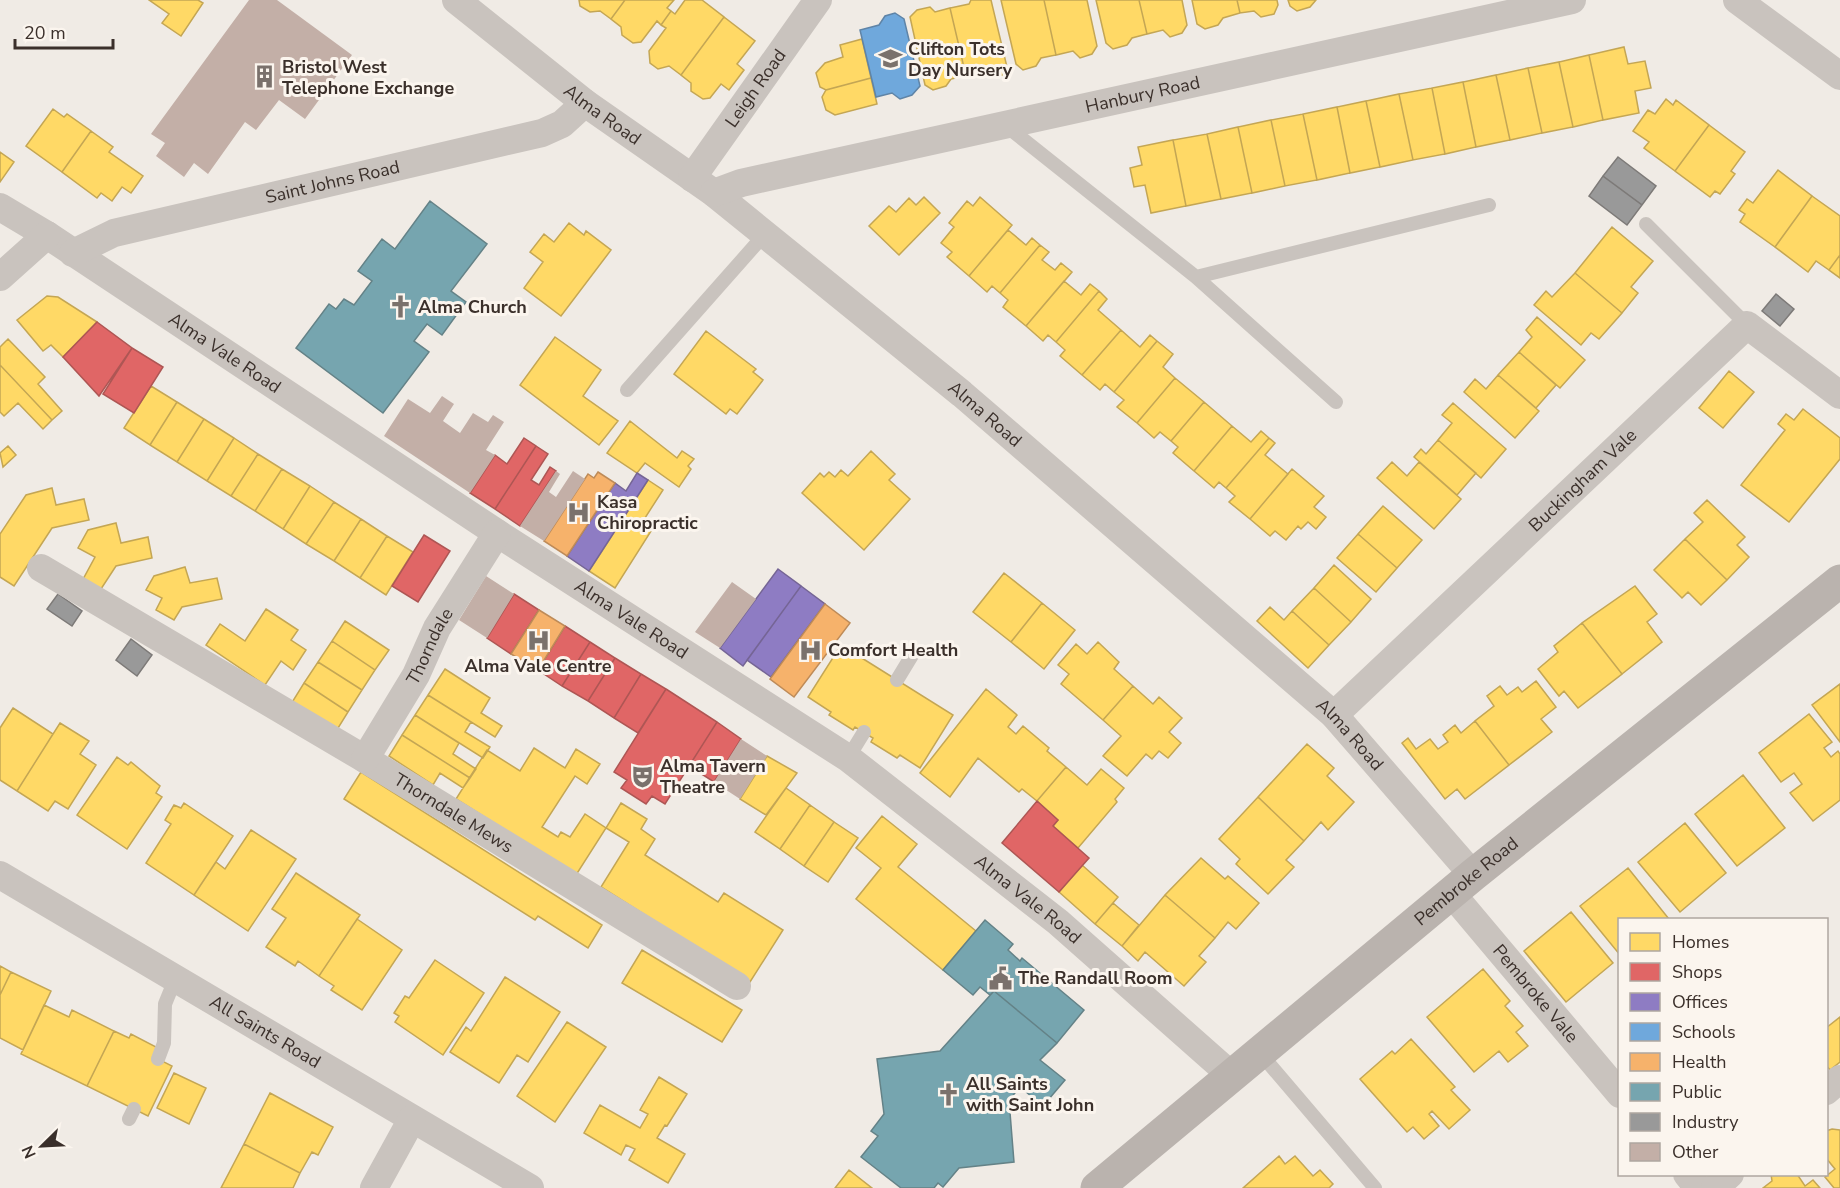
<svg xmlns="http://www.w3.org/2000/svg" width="1840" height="1188" viewBox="0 0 1840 1188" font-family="'Nunito Sans',sans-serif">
<rect width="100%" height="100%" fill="#f0ebe5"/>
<path fill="#ffd966" stroke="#c4a654" stroke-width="1.5" d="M149,0h49l5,3 -22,33 -19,-13 7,-9z
M579,0h46l-14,19 -11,-8 -10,1 -10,-6z
M625,0h49l-7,8 4,3 -10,14 -4,-4 -16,21 -8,1 -11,-8 -1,-8 -10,-8z
M685,0h17l22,17 -43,58 -12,-9 -11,3 -8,-6 -1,-12 17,-23 -5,-3 10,-14 4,3z
M971,0h20l16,67 -5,8 -12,3 -7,-6 -17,4 -16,-68 19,-4z
M1001,0h43l12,55 -15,3 -5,8 -13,4 -7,-6z
M1044,0h43l10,46 -5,8 -12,4 -7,-7 -17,4z
M1096,0h43l8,34 -15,4 -5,7 -14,4 -7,-6z
M1139,0h43l5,25 -5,8 -12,4 -7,-7 -16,4z
M1192,0h45l3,13 -17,5 -5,7 -13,4 -8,-5z
M1237,0h40l1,5 -4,9 -13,3 -7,-6 -14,2z
M1288,0h28l-6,7 -13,4 -7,-5z
M930,7l5,5 15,-4 16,68 -15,3 -5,7 -13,4 -8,-5 -15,-68 7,-7z
M724,17l31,24 -18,23 7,6 -15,20 -8,-6 -11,14 -7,1 -12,-8v-8l-10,-8z
M862,39l9,39 -45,12 -6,-3 -4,-14 9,-10 18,-6 -3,-12z
M1624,47l4,17 17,-3 6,27 -16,3 4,22 -36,7 -14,-65z
M1589,55l14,65 -30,7 -14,-65z
M1559,62l14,65 -31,6 -14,-65z
M1528,68l14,65 -32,7 -14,-65z
M1496,75l14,65 -34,7 -13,-65z
M871,78l6,26 -42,11 -9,-5 -4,-13 4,-7z
M1463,82l13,65 -31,7 -13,-66z
M1432,88l13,66 -32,6 -14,-66z
M1399,94l14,66 -33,7 -14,-66z
M1666,99l7,6 3,-5 33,25 -34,46 -31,-23 5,-6 -16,-11 15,-21 7,4z
M1366,101l14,66 -30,6 -13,-66z
M1337,107l13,66 -33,7 -14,-66z
M53,109l11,8 3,-3 24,17 -29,41 -36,-26z
M1303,114l14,66 -32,6 -14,-66z
M1271,120l14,66 -33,7 -14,-66z
M1709,125l36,27 -14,19 4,3 -15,20 -5,-3 -5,6 -35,-26z
M1238,127l14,66 -31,6 -14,-65z
M91,131l22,16 -4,5 34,24 -12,17 -9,-6 -10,14 -11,-8 -4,5 -35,-26z
M1207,134l14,65 -35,7 -13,-66z
M1173,140l13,66 -35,7 -6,-28 -11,2 -4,-19 12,-3 -4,-18z
M0,152l14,10 -14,20z
M1778,170l34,26 -37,51 -35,-25 5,-8 -6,-4 8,-11 6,4z
M1812,196l28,20v39l-11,15 -13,-9 -8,11 -33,-25z
M924,197l16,16 -41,42 -30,-29 20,-20 7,6 13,-14 7,7z
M980,197l32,28 -43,51 -22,-19 5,-5 -11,-9 13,-16 -5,-4 18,-22 6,5z
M569,223l15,12 2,-4 25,19 -50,66 -37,-28 19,-26 -13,-10 14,-18 10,8z
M1612,227l41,34 -22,26 7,6 -16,20 -47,-40z
M1008,230l18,15 6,-7 8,7 -40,48 -8,-7 -5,6 -18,-16z
M1040,245l9,7 -7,8 13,10 6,-7 11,9 -46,54 -23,-19 5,-7 -8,-7z
M1840,255v23l-11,-8z
M1575,273l47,40 -23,26 -8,-6 -10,12 -47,-40 12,-14 6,6z
M1064,281l17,14 9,-11 9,7 -43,51 -8,-7 -5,6 -17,-15z
M1099,291l8,8 -9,11 23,20 -39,45 -22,-19 5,-6 -9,-8z
M47,296l11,1 39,25 -34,35 -12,-12 -8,6 -26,-31z
M1537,317l48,43 -25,28 -41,-36 13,-15 -6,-7z
M1121,330l19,17 10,-12 7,6 -43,51 -9,-8 -5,6 -18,-15z
M706,331l50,38 -3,3 10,8 -26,34 -7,-5 -4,5 -52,-40z
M555,337l46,33 -18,26 35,25 -19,24 -79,-60z
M8,339l37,38 -7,7 24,27 -10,9 -52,-55v-18z
M1157,341l16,13 -10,13 12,11 -38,45 -20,-16 7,-7 -10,-8z
M1519,352l37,33 -20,23 -38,-33z
M0,365l52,55 -9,9 -25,-26 -14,13 -4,-4z
M1729,371l25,21 -31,36 -24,-20z
M1498,375l41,36 -24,27 -51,-46 11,-13 11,10z
M1175,378l29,24 -33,39 -11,-9 -6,6 -17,-15z
M151,386l26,16 -27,43 -26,-17z
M177,402l27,17 -27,43 -27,-17z
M1204,402l28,24 -38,45 -21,-18 5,-6 -7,-6z
M1453,403l53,46 -25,29 -43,-38 14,-17 -10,-8z
M1803,409l37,29v21l-51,63 -48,-37 44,-55 -7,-6 8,-10 8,6z
M204,419l30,19 -27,43 -30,-19z
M630,421l47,37 5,-7 12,8 -6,7 3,3 -12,18 -34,-24 -8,10 -30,-20z
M1232,426l19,16 10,-11 8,7 -43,50 -7,-6 -5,6 -20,-17z
M234,438l24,16 -27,42 -24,-15z
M1269,438l6,5 -10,12 23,19 -38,45 -21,-17 6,-6 -9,-8z
M1438,440l38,33 -19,22 -43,-38 7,-8 5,5z
M8,446l8,9 -13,12 -3,-14z
M871,451l24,23 -6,6 21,19 -46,51 -62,-57 18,-20 4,4 5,-5 6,5 6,-7 7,6z
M258,454l24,15 -27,42 -24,-15z
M1392,462l15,14 12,-14 42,37 -27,30 -57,-51z
M282,469l28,17 -27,43 -28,-18z
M1292,469l32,27 -10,11 12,10 -10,12 -8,-7 -7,7 -3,-3 -12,14 -11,-9 -5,5 -20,-17z
M648,480l15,10 -20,31 10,7 -38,60 -26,-17z
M310,486l24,16 -28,42 -23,-15z
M52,488l4,17 28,-6 5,21 -37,8 -38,58 -14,-9v-43l26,-39z
M1707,500l38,37 -8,8 12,12 -22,23 -42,-41 18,-17 -9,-9z
M334,502l27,17 -27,42 -28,-17z
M1383,506l39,34 -25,28 -39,-34z
M361,519l26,17 -27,42 -26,-17z
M116,523l5,20 27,-6 4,21 -36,8 -17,26 -18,-9 14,-26 -17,-9 10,-18z
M1358,534l39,34 -21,24 -39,-34z
M387,536l26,16 -27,43 -26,-17z
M1685,539l42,41 -26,25 -13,-13 -6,6 -28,-28z
M1334,565l37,34 -20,23 -37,-34z
M185,567l5,16 27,-5 5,21 -40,8 -8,13 -18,-10 6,-12 -16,-8 8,-14z
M1004,573l38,30 -31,39 -38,-30z
M1635,586l22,28 -10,8 15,20 -40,32 -40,-51z
M1314,588l37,34 -22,23 -37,-34z
M1042,603l33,27 -31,39 -33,-27z
M1270,607l14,13 8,-9 37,34 -21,23 -51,-47z
M266,609l32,21 -7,10 15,10 -13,20 -12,-9 -16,24 -59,-40 14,-21 25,17z
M345,621l44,29 -14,20 -43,-29z
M1582,623l40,51 -44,34 -14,-17 -5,5 -21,-27 20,-17 -4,-6z
M332,641l43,29 -13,20 -44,-28z
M1098,642l21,20 -5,7 19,17 -30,34 -42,-36 8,-10 -11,-9 18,-21 11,10z
M841,645l112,70 -33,53 -20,-13 -3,3 -26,-16 2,-4 -18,-11 -2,3 -24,-15 2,-3 -23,-15z
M318,662l44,28 -14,22 -44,-29z
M445,669l45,29 -9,15 21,13 -7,11 -67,-42z
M1536,681l20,26 -15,12 11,13 -43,33 -34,-44 19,-15 -7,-10 13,-10 7,9 11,-8 4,5z
M304,683l44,29 -13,21 -44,-29z
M1840,684v58l-28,-37z
M1133,686l20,18 6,-7 23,21 -13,14 12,11 -13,15 -9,-7 -7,8 -6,-5 -19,22 -24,-20 18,-20 -18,-16z
M986,689l31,26 -9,12 8,7 7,-8 26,22 -2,3 19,16 -29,34 -15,-12 -3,3 -41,-34 -28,39 -30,-24z
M428,695l43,27 -6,10 25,15 -7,11 -68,-43z
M13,708l40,26 -36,57 -17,-11v-52z
M1809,714l23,28 -8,6 7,9 7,-6 2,3v46l-27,21 -23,-28 12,-9 -8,-11 -13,9 -22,-29z
M415,715l44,28 -6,11 23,15 -6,9 -68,-43z
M1475,721l34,44 -44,34 -8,-10 -12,10 -43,-56 6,-5 8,11 14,-10 8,10 10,-7 -5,-7 12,-10 6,8z
M60,723l29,18 -9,13 16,11 -28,44 -13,-8 -7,10 -31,-20z
M402,735l68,43 -7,10 -23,-15 -7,12 -44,-29z
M1307,744l27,24 -7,8 27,26 -26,28 -7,-8 -17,19 -46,-44z
M534,748l31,20 11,-19 24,15 -13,20 -12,-8 -33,51 16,10 3,-5 9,5 15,-23 21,14 -30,47 -120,-76 31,-49 33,21z
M767,756l30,17 -31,42 -26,-16z
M117,757l11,8 3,-3 29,24 -4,7 6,4 -35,52 -50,-34z
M1066,767l21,18 14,-16 23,19 -9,11 2,3 -39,46 -25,-22 5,-6 -21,-19z
M361,772l241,153 -14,23 -50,-32 -3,4 -191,-121z
M1743,775l42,53 -48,38 -42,-52z
M786,788l24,17 -30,44 -25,-17z
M1258,797l46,44 -18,19 8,7 -26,27 -32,-30 4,-5 -21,-20z
M184,803l49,33 -39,59 -48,-32 25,-39 -6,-4 9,-15 7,3z
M621,803l26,16 -6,10 14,10 -10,16 73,47 6,-9 59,37 -33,52 -149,-95 28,-45 -23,-14z
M810,805l24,17 -30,44 -24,-17z
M882,816l35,28 -19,23 78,64 -33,39 -87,-71 25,-31 -25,-20z
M834,822l24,16 -30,44 -24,-16z
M1685,823l41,50 -46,39 -42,-50z
M251,830l45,29 -48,72 -54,-36 22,-33 9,7z
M1201,858l24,21 3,-3 31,27 -23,26 -8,-7 -13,16 -50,-43z
M1082,865l36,32 -23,27 -36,-32z
M1628,868l41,51 -49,1v35l-40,-49z
M296,873l64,42 -41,61 -21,-15 -3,5 -29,-19 20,-29 -14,-9z
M1165,895l50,43 -16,18 7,6 -22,24 -39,-34 -7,9 -16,-15z
M1113,903l26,22 -17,21 -27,-22z
M1571,912l42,51 -47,39 -42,-51z
M357,919l45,31 -40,60 -31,-20 3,-4 -15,-10z
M642,950l100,60 -20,32 -100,-59z
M435,960l49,33 -41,62 -48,-33 4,-6 -5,-3 11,-17 4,2z
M0,966l11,6 -11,23z
M1483,969l27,32 -5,5 18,20 -7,6 12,14 -20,16 -9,-11 -25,21 -47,-55z
M11,972l40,19 -28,59 -23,-12v-43z
M505,977l55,35 -32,50 -11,-7 -18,28 -49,-31 16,-25 5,4z
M44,1005l25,12 3,-7 42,21 -27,55 -66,-32z
M1840,1017v45l-10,8 -4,-5v-37z
M567,1022l39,25 -51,75 -38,-26z
M114,1031l15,7 2,-4 27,14 -4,9 18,9 -24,50 -61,-30z
M1411,1039l44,48 -4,3 19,20 -21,19 -17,-18 -3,3 10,12 -15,13 -11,-12 -6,5 -47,-53 32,-28 3,3z
M174,1073l32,15 -17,36 -32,-16z
M659,1077l28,17 -20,32 -2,-1 -8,13 28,16 -17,29 -39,-23 6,-11 -9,-4 -5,10 -37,-22 16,-28 40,23 8,-14 -8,-4z
M270,1093l63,34 -15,28 -6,-3 -12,21 -56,-29z
M1832,1129l8,1v58h-6l-9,-11 10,-8 -9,-11v-27z
M244,1144l56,29 -7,15h-72z
M1279,1156l6,8 10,-8 18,20 7,-6 13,14 -4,4h-86z
M849,1170l23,18h-37z
M1771,1174h26l8,12 8,-6 7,8h-57l9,-7z"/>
<path fill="#e06666" stroke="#ae5654" stroke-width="1.5" d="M97,322l35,26 -33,48 -36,-39z
M132,348l31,19 -29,46 -31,-19z
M524,438l12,8 -41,63 -25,-16 25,-38 12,9z
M536,446l12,8 -17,26 8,5 11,-18 6,4 -36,55 -25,-17z
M424,535l26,16 -32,51 -26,-16z
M514,594l25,16 -28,44 -24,-16z
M565,626l25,16 -28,44 -24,-16z
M590,642l25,16 -27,43 -26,-15z
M615,658l26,16 -27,44 -26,-17z
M641,674l25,15 -28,44 -24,-15z
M666,689l51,33 -52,82 -13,-8 -6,8 -25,-16 6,-8 -13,-8z
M717,722l24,17 -27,43 -25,-16z
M1037,801l21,19 -5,6 36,32 -30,34 -57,-49z"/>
<path fill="#8e7cc3" stroke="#756595" stroke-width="1.5" d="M637,473l11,7 -59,91 -22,-15 48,-73 11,8z
M778,569l23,17 -58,80 -23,-18z
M801,586l24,18 -54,73 -24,-17z"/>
<path fill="#6fa8dc" stroke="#5f84a7" stroke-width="1.5" d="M895,13l9,6 16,67 -8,9 -12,4 -8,-6 -16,4 -16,-67 19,-5 6,-9z"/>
<path fill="#f6b26b" stroke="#be8b58" stroke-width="1.5" d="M598,472l17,11 -48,73 -23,-15 44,-67 6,4z
M825,604l25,19 -56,74 -24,-18z
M539,610l26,16 -27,44 -27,-16z"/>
<path fill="#76a5af" stroke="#648287" stroke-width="1.5" d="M430,201l57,43 -36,47 15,11 -24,33 -15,-11 -13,17 15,11 -46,61 -87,-65 33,-44 7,5 8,-10 10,6 18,-24 -14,-10 24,-32 13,10z
M985,920l28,24 -5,6 12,11 2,-3 62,52 -27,33 -63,-52 -4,4 -10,-8 -7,8 -30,-25z
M994,991l63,52 -17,17 25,20 -22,26 -23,-19 -11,13 5,62 -55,6 -16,19 -5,-4 -4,5h-33l-40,-31 17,-21 -7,-5 13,-17 -7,-55 63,-8z"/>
<path fill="#999" stroke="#7d7a78" stroke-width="1.5" d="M1618,157l38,29 -14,19 -39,-29z
M1603,176l39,29 -15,20 -38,-29z
M1776,294l18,15 -14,17 -18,-15z
M58,594l24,17 -10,15 -25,-17z
M131,639l21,16 -15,21 -21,-16z"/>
<path fill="#c3afa7" d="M249,0h28l75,55 -47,64 -26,-19 -23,30 -11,-8 -37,52 -14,-11 -10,14 -28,-21 9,-13 -14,-9z
M442,396l12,8 -11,17 17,12 13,-20 15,9 5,-7 11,7 -18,28 9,5 -25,38 -86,-57 24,-37 22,14z
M556,471l4,3 -11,18 7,5 17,-26 12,8 -41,62 -24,-15z
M486,576l28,18 -27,44 -28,-18z
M732,582l24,17 -36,49 -25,-16z
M741,739l26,17 -27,43 -26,-17z"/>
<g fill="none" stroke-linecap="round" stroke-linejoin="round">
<path stroke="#c9c3be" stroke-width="14" d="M1005,125l191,152 140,125
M1646,224l101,101
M1196,277l293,-72
M627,390l138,-156
M897,680l17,-28
M848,758l16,-26
M1260,1053l115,135
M158,1059l6,-16 1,-39 11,-27
M129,1119l5,-10"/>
<g stroke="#c9c3be" stroke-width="28">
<path id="s1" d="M456,0l129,103 129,90 248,201 372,321 139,160"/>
<path d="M1737,0l103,76"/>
<path id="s2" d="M692,178l126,-178"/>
<path id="s3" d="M714,193l27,-10 831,-183"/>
<path id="s4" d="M0,207l47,28 450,298 351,225 210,164 173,153"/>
<path id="s5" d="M73,253l41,-20 428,-100 20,-9 23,-21"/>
<path d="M0,277l47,-42"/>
<path id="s6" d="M41,568l324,191 372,227"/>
<path id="s7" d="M1334,715l413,-390 93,70"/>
<path id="s8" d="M365,759l51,-84 21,-47 60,-95"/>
<path id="s9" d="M0,875l530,313"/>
<path id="s10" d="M1452,894l168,200"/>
<path d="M1826,1091l14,-12"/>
<path d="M1687,1174l11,14"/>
<path d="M374,1188l38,-69"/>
<path d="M1715,1188l15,-14"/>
</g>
<path stroke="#bab3ae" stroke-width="33" id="s11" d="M1097,1188l376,-313 367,-294"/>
</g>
<defs>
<symbol id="school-bare" viewBox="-9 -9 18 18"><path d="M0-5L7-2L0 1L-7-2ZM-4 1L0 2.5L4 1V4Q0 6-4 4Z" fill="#7a716c" stroke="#fbf5ee" stroke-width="2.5" paint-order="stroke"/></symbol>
<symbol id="building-bare" viewBox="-9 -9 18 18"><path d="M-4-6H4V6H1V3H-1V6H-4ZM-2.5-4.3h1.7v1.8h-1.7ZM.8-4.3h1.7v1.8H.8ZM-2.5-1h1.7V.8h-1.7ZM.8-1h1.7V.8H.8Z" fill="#7a716c" stroke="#fbf5ee" stroke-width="2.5" paint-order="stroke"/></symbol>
<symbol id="church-bare" viewBox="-9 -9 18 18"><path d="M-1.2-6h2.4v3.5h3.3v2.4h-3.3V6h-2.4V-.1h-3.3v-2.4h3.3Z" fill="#7a716c" stroke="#fbf5ee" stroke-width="2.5" paint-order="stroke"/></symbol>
<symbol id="hospital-bare" viewBox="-9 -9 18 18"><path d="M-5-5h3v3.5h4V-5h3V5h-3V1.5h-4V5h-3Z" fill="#7a716c" stroke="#fbf5ee" stroke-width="2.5" paint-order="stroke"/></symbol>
<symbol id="theatre-bare" viewBox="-9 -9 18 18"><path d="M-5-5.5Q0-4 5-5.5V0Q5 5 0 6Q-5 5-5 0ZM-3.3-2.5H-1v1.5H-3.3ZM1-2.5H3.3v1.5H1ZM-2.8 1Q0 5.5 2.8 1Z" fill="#7a716c" stroke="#fbf5ee" stroke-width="2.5" paint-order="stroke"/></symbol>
<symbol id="civic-bare" viewBox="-9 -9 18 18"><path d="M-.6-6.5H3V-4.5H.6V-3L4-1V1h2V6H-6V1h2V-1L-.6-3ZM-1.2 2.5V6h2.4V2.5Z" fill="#7a716c" stroke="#fbf5ee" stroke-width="2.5" paint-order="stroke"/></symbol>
</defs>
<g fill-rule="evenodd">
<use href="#school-bare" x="874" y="42" width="33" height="33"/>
<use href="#building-bare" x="248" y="60" width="33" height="33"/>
<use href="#church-bare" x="384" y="290" width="33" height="33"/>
<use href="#hospital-bare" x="562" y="496" width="33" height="33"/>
<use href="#hospital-bare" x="522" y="624" width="33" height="33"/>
<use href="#hospital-bare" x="794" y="634" width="33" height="33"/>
<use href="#theatre-bare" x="626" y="760" width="33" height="33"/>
<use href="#civic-bare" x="984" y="962" width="33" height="33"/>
<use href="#church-bare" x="932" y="1078" width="33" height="33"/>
</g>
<g text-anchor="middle" stroke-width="6" stroke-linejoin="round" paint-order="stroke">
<g font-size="18" font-weight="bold" fill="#3b302b" stroke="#fbf5ee" text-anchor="start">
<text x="908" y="55">Clifton Tots<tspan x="908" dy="21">Day Nursery</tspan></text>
<text x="282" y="73">Bristol West<tspan x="282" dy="21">Telephone Exchange</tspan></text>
<text x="418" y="313">Alma Church</text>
<text x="597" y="508">Kasa<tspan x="597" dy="21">Chiropractic</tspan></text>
<text x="828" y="656">Comfort Health</text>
<text x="538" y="672" text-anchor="middle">Alma Vale Centre</text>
<text x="660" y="772">Alma Tavern<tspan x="660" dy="21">Theatre</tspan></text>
<text x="1018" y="984">The Randall Room</text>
<text x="966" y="1090">All Saints<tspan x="966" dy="21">with Saint John</tspan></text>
</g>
<g font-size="18" fill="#3b302b" stroke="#fbf5ee">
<text dy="6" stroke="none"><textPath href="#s2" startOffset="110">Leigh Road</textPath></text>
<text dy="6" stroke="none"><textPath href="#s3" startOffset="440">Hanbury Road</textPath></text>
<text dy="6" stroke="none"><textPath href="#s1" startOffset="186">Alma Road</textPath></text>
<text dy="6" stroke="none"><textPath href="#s5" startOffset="270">Saint Johns Road</textPath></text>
<text dy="6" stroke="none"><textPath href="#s4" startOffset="268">Alma Vale Road</textPath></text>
<text dy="6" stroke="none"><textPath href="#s1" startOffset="672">Alma Road</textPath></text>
<text dy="6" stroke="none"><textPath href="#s7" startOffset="342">Buckingham Vale</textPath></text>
<text dy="6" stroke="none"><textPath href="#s4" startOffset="754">Alma Vale Road</textPath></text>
<text dy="6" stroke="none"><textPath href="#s8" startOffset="130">Thorndale</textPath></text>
<text dy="6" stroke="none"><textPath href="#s1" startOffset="1158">Alma Road</textPath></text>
<text dy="6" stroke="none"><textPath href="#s6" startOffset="480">Thorndale Mews</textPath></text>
<text dy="6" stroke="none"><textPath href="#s11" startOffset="480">Pembroke Road</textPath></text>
<text dy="6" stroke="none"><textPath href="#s4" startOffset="1240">Alma Vale Road</textPath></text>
<text dy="6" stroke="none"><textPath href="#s10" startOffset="130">Pembroke Vale</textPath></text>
<text dy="6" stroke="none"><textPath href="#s9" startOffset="308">All Saints Road</textPath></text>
</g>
</g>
<rect x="1618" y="918" width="210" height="258" fill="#fbf5ee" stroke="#aea6a0" stroke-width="1.5"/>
<rect x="1630" y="933" width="30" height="18" fill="#ffd966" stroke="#aea6a0" stroke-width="1.5"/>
<text x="1672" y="948" font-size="18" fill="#3b302b">Homes</text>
<rect x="1630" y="963" width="30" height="18" fill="#e06666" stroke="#aea6a0" stroke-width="1.5"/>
<text x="1672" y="978" font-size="18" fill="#3b302b">Shops</text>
<rect x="1630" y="993" width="30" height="18" fill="#8e7cc3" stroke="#aea6a0" stroke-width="1.5"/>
<text x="1672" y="1008" font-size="18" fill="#3b302b">Offices</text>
<rect x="1630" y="1023" width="30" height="18" fill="#6fa8dc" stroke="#aea6a0" stroke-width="1.5"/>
<text x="1672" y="1038" font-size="18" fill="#3b302b">Schools</text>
<rect x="1630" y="1053" width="30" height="18" fill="#f6b26b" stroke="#aea6a0" stroke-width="1.5"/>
<text x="1672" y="1068" font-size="18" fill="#3b302b">Health</text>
<rect x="1630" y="1083" width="30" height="18" fill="#76a5af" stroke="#aea6a0" stroke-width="1.5"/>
<text x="1672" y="1098" font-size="18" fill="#3b302b">Public</text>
<rect x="1630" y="1113" width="30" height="18" fill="#999999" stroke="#aea6a0" stroke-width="1.5"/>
<text x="1672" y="1128" font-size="18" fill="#3b302b">Industry</text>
<rect x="1630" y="1143" width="30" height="18" fill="#c3afa7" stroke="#aea6a0" stroke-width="1.5"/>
<text x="1672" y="1158" font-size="18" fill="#3b302b">Other</text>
<g transform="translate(42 1146) rotate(246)" stroke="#fbf5ee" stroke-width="4.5" paint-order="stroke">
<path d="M0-4.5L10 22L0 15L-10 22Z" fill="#3b302b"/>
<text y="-9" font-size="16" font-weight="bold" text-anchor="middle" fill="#3b302b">N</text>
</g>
<path d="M15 39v9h98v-9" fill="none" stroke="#3b302b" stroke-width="3"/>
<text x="24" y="39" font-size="18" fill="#3b302b" stroke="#fbf5ee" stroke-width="4.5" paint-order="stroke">20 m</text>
</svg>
